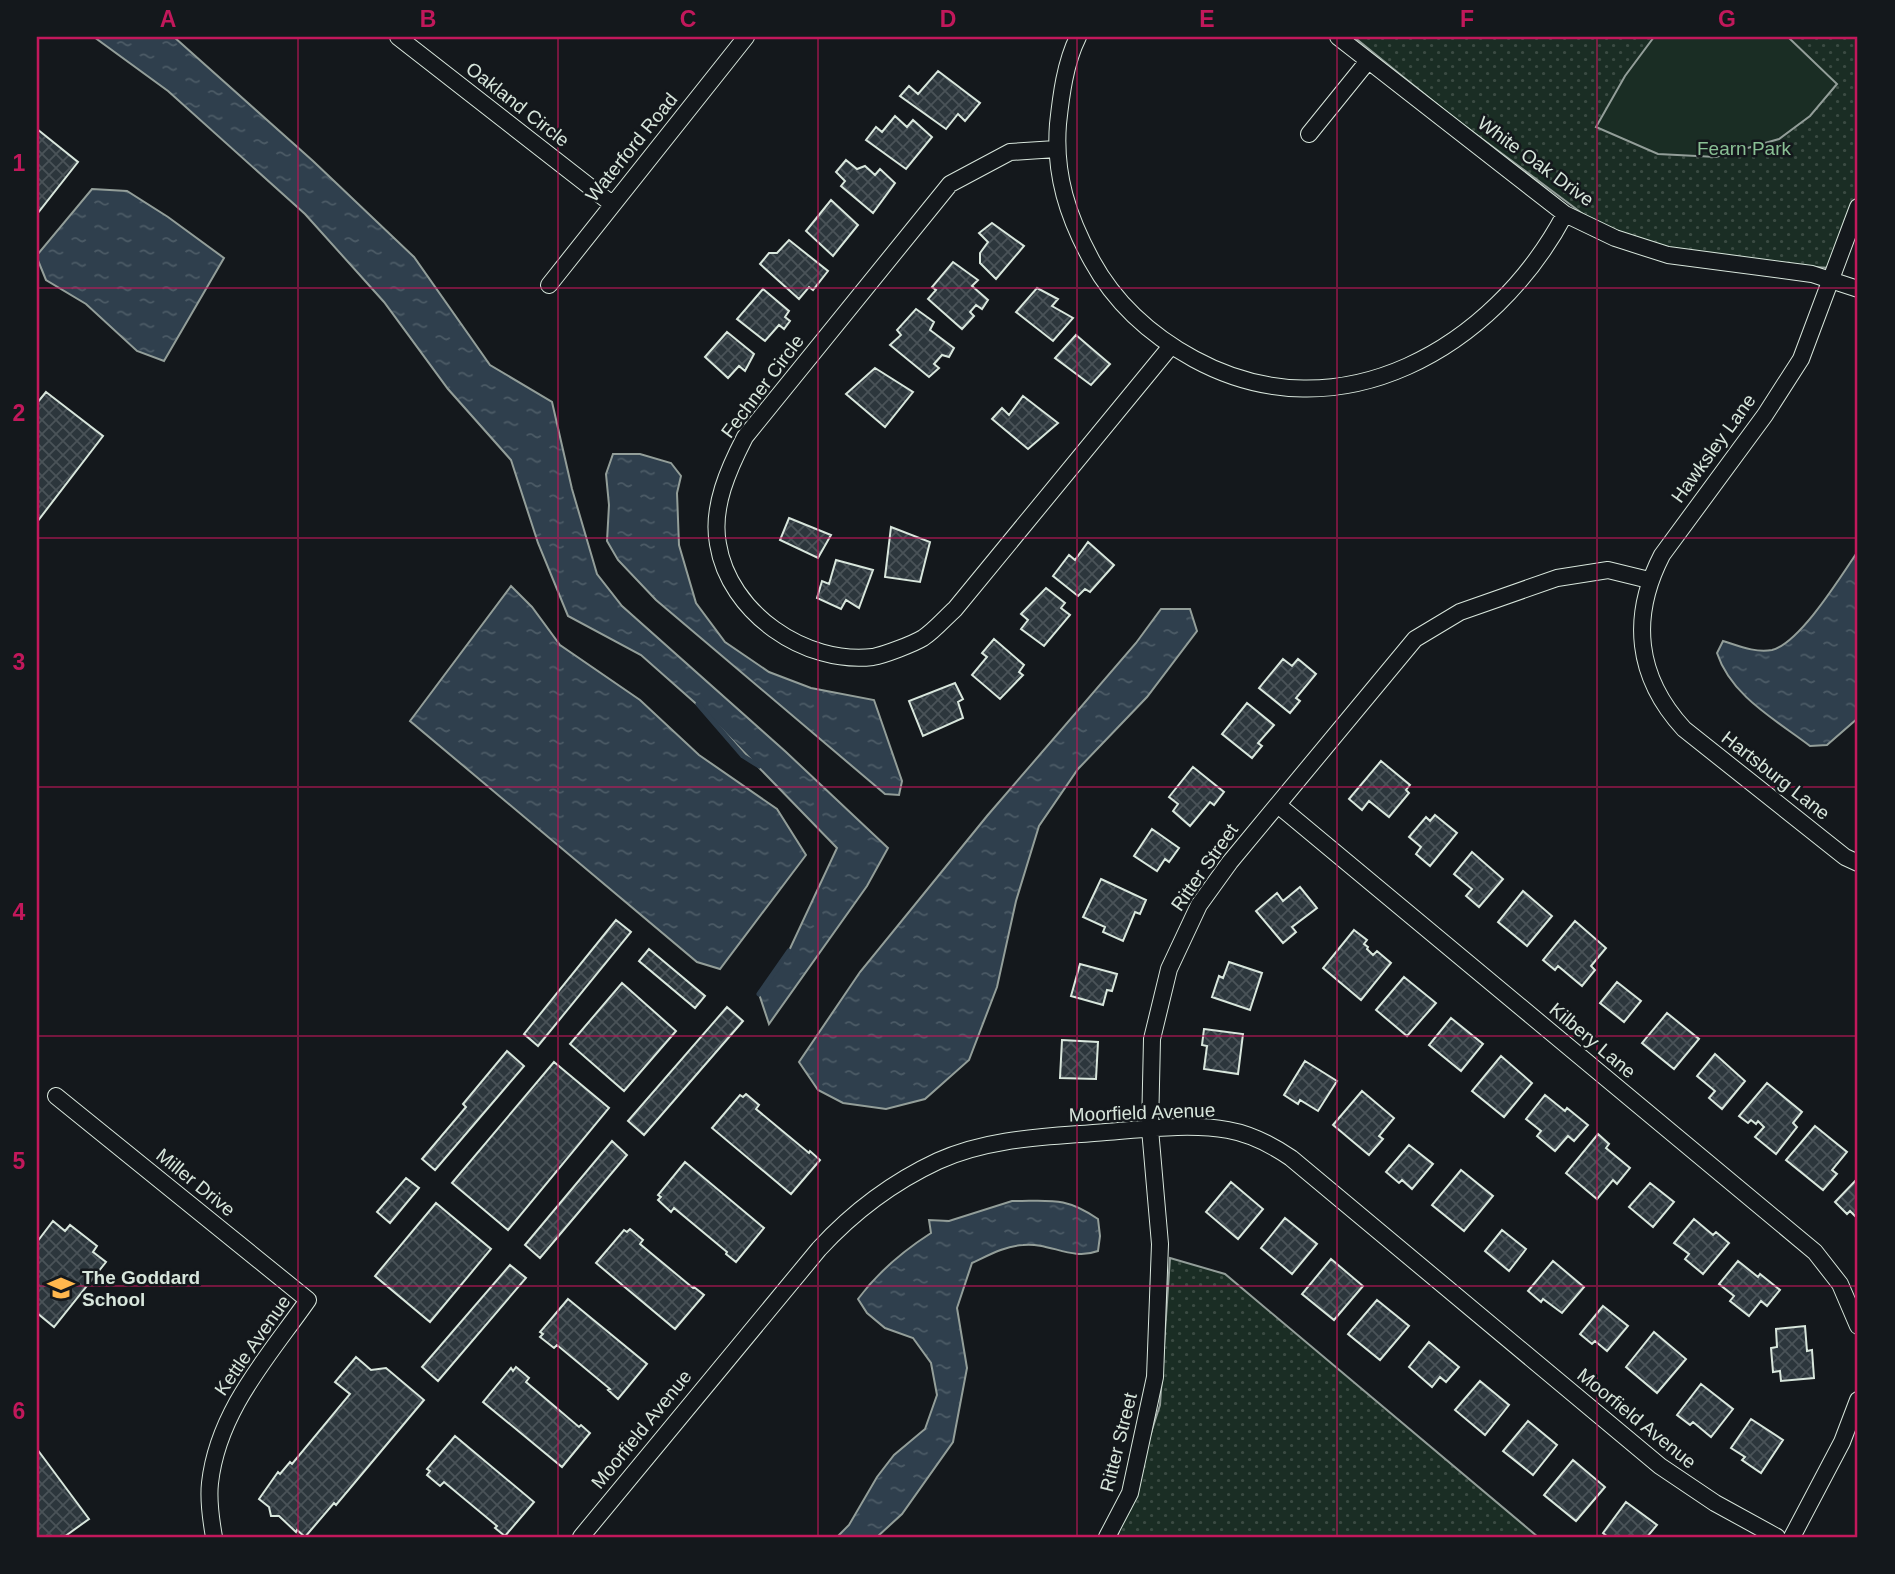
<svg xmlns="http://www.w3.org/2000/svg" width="1895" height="1574" viewBox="0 0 1895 1574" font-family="Helvetica,sans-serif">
<defs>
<pattern id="park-dots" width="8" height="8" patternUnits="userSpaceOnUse" patternTransform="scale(1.75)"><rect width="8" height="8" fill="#1a2d24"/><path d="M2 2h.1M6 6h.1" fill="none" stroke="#3b4b43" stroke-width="1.8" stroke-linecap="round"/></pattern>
<pattern id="water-ripples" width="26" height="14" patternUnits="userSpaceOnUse" patternTransform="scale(1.75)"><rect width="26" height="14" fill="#2f3f4d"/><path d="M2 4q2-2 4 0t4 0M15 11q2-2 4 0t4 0" fill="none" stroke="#4c5b66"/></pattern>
<pattern id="building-cross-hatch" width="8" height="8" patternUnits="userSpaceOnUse" patternTransform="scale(1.75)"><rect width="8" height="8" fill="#2c363c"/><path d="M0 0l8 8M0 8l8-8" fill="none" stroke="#4a5358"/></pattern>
</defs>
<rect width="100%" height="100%" fill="#14181c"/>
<path fill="url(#park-dots)" stroke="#939e99" stroke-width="2" d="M1354,37h504v157l-27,74 -84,-5 -105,-20 -51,-23 -137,-102z
M1170,1258l55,16 313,263h-421l43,-132z"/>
<path fill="#1a2d24" stroke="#939e99" stroke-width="2" d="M1654,37h134l49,47 -27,32 -31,23 -63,18 -58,-3 -62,-27 29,-51z"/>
<path fill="url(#water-ripples)" stroke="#939e99" stroke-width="2" d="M94,37h80l139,124 101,96 76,108 62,37 20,87 25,85 25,32 164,146 102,96 -21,38 -98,138 -10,-30 28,-39 50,-107 -135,-139 -61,-54 -73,-39 -30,-73 -27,-83 -63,-71 -64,-87 -79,-88 -137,-123z
M92,189l35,2 41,26 56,41 -60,103 -27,-10 -51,-47 -40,-24 -9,-22v-3z
M613,454h27l31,9 10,13 -4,17 2,52 17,58 29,39 44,30 42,16 63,12 28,81 -3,14 -14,-1 -229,-194 -38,-40 -11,-19 2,-36 -3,-31z
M1858,551v167l-31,27 -17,1c-34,-26 -79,-50 -93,-93l6,-12c16,5 32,12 49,9 28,-7 69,-74 86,-99z
M511,586l21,21 28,38 80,55 59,55 78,54 29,46 -86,114 -23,-7 -287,-241z
M1161,609h29l7,22 -50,66 -69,72 -39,57 -23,75 -19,86 -28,73 -44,39 -39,10 -43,-6 -25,-13 -19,-28 61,-90 127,-156 149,-173z
M1012,1201c38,0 53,-5 86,18l2,17 -2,15c-27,10 -48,-9 -75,-6 -18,1 -34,10 -51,18l-15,45 10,60 -14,74 -51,72 -25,23h-40l12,-12 28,-48 17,-22 31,-26 12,-34 -6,-32 -18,-25 -28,-10 -18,-15 -9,-14c20,-27 45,-48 73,-66l-2,-13 20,1z"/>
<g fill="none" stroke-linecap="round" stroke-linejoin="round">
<path stroke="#2f3f4d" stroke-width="5" d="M698,704l45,52 16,10
M759,994l30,-43"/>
</g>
<path fill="url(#building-cross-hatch)" stroke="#d8e6dc" stroke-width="2" d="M938,71l42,32 -15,18 -7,-7 -12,15 -46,-33 9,-10 9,8z
M895,116l12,11 6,-7 19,17 -26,32 -40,-29 10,-13 6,5z
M37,129l41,33 -41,52z
M846,160l11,9 8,-3 10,9 5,-6 15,14 -22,30 -32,-27 4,-5 -9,-9z
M831,200l27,25 -25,31 -27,-25z
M992,223l32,23 -28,33 -16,-16v-10l8,-11 -9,-9z
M789,240l39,31 -15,19 -4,-3 -10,12 -39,-35 9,-11h8z
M953,262l25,18 -6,6 16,14 -6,9 -6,-4 -6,7 4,4 -12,13 -34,-30 8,-9 -4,-3z
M1037,288l21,11 -6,7 21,12 -20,23 -37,-29z
M763,289l26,22 -4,6 5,4 -6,8 -5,-4 -14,16 -28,-22z
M916,309l18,13 -4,8 24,18 -5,9 -7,-2 -8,9 5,4 -10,9 -39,-32 11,-10 -4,-5z
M727,332l27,22 -9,17 -6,-5 -11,12 -23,-21z
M1076,335l34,29 -19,21 -36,-27z
M875,368l38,24 -28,35 -39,-33z
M46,392l57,44 -66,86v-119z
M1023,396l35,27 -30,26 -36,-30 10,-11 7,7z
M789,518l42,17 -13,23 -38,-18z
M891,527l39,15 -10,40 -35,-5z
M1088,542l26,23 -24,27 -5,-3 -7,7 -25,-20 16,-21 6,5z
M836,560l37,10 -14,38 -13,-8 -5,9 -24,-11 5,-17 7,3z
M1046,588l19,15 -4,5 9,7 -26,31 -23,-17 7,-9 -7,-6z
M994,639l30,26 -5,7 4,3 -23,24 -28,-24 15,-18 -5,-4z
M1283,659l9,7 6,-7 18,15 -20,24 4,3 -10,12 -31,-25z
M955,683l8,16 -5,3 5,16 -40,18 -14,-35z
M1247,703l27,22 -16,18 4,3 -10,12 -30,-24z
M1381,761l29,24 -4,5 3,3 -20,24 -20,-16 -7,9 -13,-11z
M1193,767l31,25 -10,13 -4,-3 -20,24 -17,-15 5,-7 -9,-7z
M1435,815l22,18 -27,33 -14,-12 5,-7 -12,-10 17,-20 4,4z
M1152,829l27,19 -10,14 -4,-3 -8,12 -23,-15z
M1472,852l31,27 -24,28 -13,-11 6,-7 -18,-15z
M1101,879l45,21 -6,14 -5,-2 -12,29 -20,-9 2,-5 -22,-10z
M1300,887l17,21 -25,19 4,5 -13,11 -27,-32 21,-18 6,8z
M1523,891l29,25 -25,30 -29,-24z
M616,920l15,12 -93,114 -14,-12z
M1575,921l31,27 -15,18 4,4 -13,16 -24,-20 -3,4 -12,-10z
M1354,930l13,10 -3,4 4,3 -1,2 6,6 4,-4 14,12 -30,37 -38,-32z
M649,949l56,47 -10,12 -56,-47z
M1229,962l33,11 -12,37 -38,-13 7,-21 4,2z
M1080,964l37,10 -5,17 -5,-1 -4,15 -32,-9z
M1404,977l32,26 -29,33 -31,-26z
M1617,982l24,19 -17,21 -24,-19z
M622,983l54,48 -52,60 -54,-47z
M727,1007l16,14 -99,114 -16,-14z
M1667,1013l32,26 -25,30 -32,-26z
M1451,1018l32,26 -22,27 -32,-26z
M1204,1029l39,5 -5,40 -34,-5 3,-23 -5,-1z
M1062,1040l36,2 -2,37 -36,-1z
M507,1051l17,15 -89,104 -13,-11 44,-52 -3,-3z
M1715,1054l30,27 -23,28 -13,-11 6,-7 -18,-15z
M1501,1056l31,27 -28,34 -32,-26z
M1305,1061l32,20 -19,30 -18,-11 -2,4 -14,-9z
M554,1062l55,46 -101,122 -56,-47z
M1767,1083l35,29 -9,11 4,4 -21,27 -21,-17 9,-10 -6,-6 -2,3 -5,-4 -3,3 -9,-7z
M1362,1091l32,27 -15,18 4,3 -14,16 -36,-30z
M746,1094l13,11 -3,4 53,44 1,-2 10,9 -29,34 -79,-66 28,-33 3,2z
M1545,1095l20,16 2,-3 21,17 -14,16 -6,-5 -13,15 -18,-15 4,-5 -15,-12z
M1815,1126l32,26 -15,18 5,4 -14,16 -37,-30z
M1598,1134l11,10 -3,4 24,20 -13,16 -4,-4 -16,19 -31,-26z
M612,1141l15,14 -87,103 -15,-13z
M1409,1145l24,19 -21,25 -10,-9 -3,3 -13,-11z
M685,1162l79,66 -28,34 -10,-8 1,-2 -53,-44 -3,4 -13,-12 3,-3 -3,-2z
M1461,1170l32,26 -29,35 -32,-26z
M406,1178l13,10 -29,35 -13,-11z
M1858,1178v41l-8,-8 -3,3 -12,-12z
M1231,1182l32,27 -25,30 -32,-27z
M1650,1183l24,19 -21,25 -24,-20z
M436,1203l55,46 -61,73 -55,-46z
M1285,1218l32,26 -25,30 -31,-26z
M1694,1219l19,16 3,-3 13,11 -26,31 -18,-15 4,-5 -15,-11z
M53,1221l12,10 5,-6 27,21 -4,6 13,10 -52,65 -17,-14v-71z
M630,1229l13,11 -3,4 53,44 1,-1 10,8 -29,34 -79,-66 28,-33 3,2z
M1502,1230l24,19 -17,22 -24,-20z
M1331,1259l32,27 -29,34 -32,-26z
M1553,1261l31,26 -22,26 -19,-14 -2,3 -13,-11z
M1738,1261l20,16 2,-3 20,16 -13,16 -6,-5 -12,15 -19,-15 4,-5 -15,-12z
M510,1265l16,13 -88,103 -16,-14z
M568,1299l79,65 -29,35 -10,-9 2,-1 -53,-44 -3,3 -14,-11 3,-3 -3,-2z
M1377,1300l32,26 -29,34 -32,-26z
M1603,1306l25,20 -21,25 -12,-10 -3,3 -12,-10z
M1805,1326l2,25 5,-1 2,28 -33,3 -1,-10 -7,1 -2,-24 6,-1 -1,-18z
M1654,1332l32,27 -29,34 -31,-26z
M1429,1342l30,25 -13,15 -6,-5 -8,10 -23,-20z
M356,1357l15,13 15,-2 38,32 -88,105 -2,-2 -29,34 -8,-7 -1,2 -17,-16h-8l-2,-9 -10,-8 19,-27 2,2 10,-12 2,2 58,-70 -15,-12z
M516,1367l13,11 -3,4 53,45 2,-2 9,8 -28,34 -79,-65 28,-34 2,3z
M1480,1381l29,24 -24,30 -30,-25z
M1701,1384l32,25 -22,28 -18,-15 -3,3 -13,-10z
M1751,1419l32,21 -22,33 -19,-13 3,-3 -14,-9z
M1528,1421l29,24 -24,30 -30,-24z
M455,1436l79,66 -29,34 -10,-8 2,-2 -53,-44 -4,4 -13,-11 3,-4 -3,-2z
M37,1449l52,70 -25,18h-27z
M1573,1460l32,27 -29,34 -32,-26z
M1626,1502l31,23 -10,12h-39l-5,-4z"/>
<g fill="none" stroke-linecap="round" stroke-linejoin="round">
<defs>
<path id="street" d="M398,37l214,167
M1078,37c-13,26 -17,59 -20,87 -4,51 10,93 34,137 23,42 60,75 102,98 145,79 300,-11 371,-145
M1338,37l227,177 50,24 53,17 144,19 46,15
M1309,134l59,-73
M1056,149l-46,3 -60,32 -205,253c-16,31 -34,70 -27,107 11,69 87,121 155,113 11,-2 40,-13 50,-19 11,-7 22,-20 32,-29l216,-263
M1858,207l-57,152 -36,56 -103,140c-32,62 -26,122 22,174l161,128 13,6
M549,285l197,-248
M1278,805l537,447 25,32 18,42
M56,1096l252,204c-40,57 -90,111 -98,183 -2,18 1,37 4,54
M581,1537l238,-288c33,-36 74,-67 119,-88 52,-24 112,-24 168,-29 38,-3 85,-9 122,-2 23,4 44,15 63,28l369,308 55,37 62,34
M1107,1537l23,-44 25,-116 5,-133 -10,-115 2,-90 17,-70 30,-64 31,-43 185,-223 45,-27 97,-34 51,-8 41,10
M1792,1537l50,-95 16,-42"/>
</defs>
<use href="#street" stroke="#d8e6dc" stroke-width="18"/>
<use href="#street" stroke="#14181c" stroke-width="16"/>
</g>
<path fill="none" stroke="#c2185b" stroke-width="2" stroke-opacity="0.55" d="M298,37v1500M558,37v1500M818,37v1500M1077,37v1500M1337,37v1500M1597,37v1500M37,288h1821M37,538h1821M37,787h1821M37,1036h1821M37,1286h1821"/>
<defs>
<symbol id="school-bare" viewBox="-9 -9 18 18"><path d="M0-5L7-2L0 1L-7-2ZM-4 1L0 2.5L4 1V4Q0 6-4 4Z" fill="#ffb74d" stroke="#14181c" stroke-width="2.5" paint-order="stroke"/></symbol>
</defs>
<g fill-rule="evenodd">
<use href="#school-bare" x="42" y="1269" width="38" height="38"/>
</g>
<g text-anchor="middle" stroke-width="5" stroke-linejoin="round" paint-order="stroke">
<g font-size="19" fill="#d8e6dc" stroke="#14181c">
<text transform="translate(518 104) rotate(38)" y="7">Oakland Circle</text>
<text transform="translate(631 147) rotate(-51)" y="7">Waterford Road</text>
<text transform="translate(1536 161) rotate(36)" y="7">White Oak Drive</text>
<text transform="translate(762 386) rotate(-53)" y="7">Fechner Circle</text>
<text transform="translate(1713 448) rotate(-54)" y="7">Hawksley Lane</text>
<text transform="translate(1776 775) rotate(38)" y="7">Hartsburg Lane</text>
<text transform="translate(1204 867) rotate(-55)" y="7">Ritter Street</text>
<text transform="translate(1593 1040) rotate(40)" y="7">Kilbery Lane</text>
<text transform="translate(1142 1112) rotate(-2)" y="7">Moorfield Avenue</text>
<text transform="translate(196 1182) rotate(39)" y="7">Miller Drive</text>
<text transform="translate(252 1345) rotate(-55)" y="7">Kettle Avenue</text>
<text transform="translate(1637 1418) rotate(39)" y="7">Moorfield Avenue</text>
<text transform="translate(641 1429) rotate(-51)" y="7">Moorfield Avenue</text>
<text transform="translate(1118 1442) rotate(-76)" y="7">Ritter Street</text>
</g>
<g font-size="19" fill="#8ac095" stroke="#14181c">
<text x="1744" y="155">Fearn Park</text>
</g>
<g font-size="19" font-weight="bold" fill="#d8e6dc" stroke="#14181c" text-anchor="start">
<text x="82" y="1284">The Goddard<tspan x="82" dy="22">School</tspan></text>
</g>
</g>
<rect width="1895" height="1574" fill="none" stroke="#14181c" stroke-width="77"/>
<rect x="38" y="38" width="1818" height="1498" fill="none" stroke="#c2185b" stroke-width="2.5"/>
<g font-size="23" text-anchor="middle" font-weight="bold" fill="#c2185b">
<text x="168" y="27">A</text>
<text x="428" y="27">B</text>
<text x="688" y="27">C</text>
<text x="948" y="27">D</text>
<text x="1207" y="27">E</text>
<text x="1467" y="27">F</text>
<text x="1727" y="27">G</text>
<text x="19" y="171">1</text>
<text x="19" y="421">2</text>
<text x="19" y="670">3</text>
<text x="19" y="920">4</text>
<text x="19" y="1169">5</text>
<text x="19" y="1419">6</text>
</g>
</svg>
